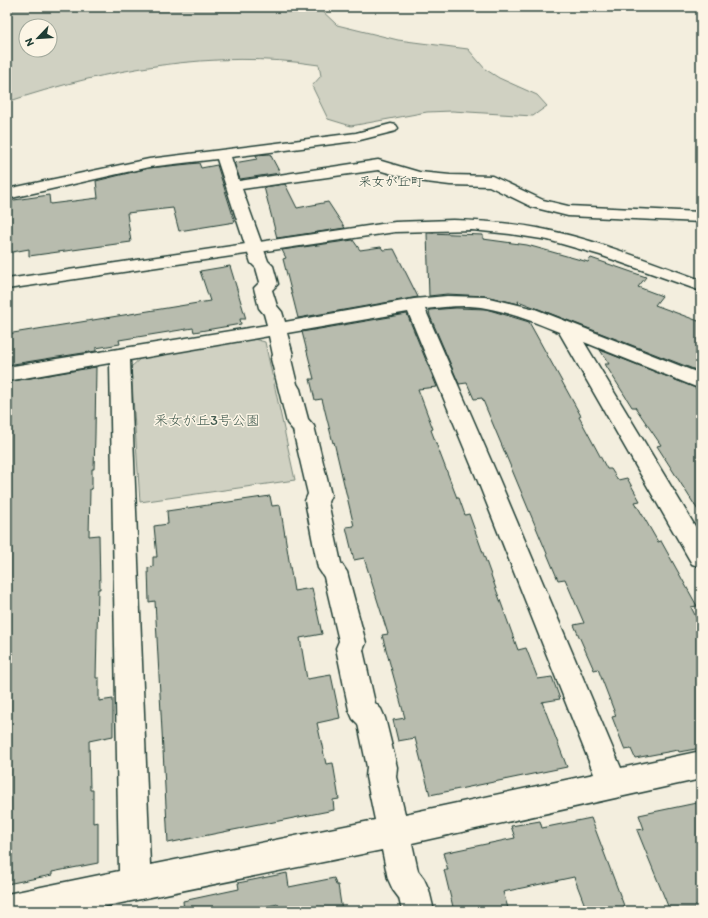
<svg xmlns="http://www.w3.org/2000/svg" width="708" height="918" viewBox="0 0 708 918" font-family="Itim,'Klee One',sans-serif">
<rect width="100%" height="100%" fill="#f3eede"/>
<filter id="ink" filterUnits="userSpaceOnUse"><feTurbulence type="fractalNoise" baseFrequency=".025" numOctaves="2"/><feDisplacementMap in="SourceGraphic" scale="8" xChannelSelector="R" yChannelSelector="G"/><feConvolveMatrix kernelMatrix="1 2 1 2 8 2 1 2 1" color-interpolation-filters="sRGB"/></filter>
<g filter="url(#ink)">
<path fill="#d0d1c2" stroke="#78877b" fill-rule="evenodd" d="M7,7h311l19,18 61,15 70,9 17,20 14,9 38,17 10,11 -14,10 -81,-5 -25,1 -76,14 -23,-7 -16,-33 9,-10 -2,-11c-105,-16 -212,4 -312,37zM26,26h24v24h-24z
M254,339l11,3 30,138 -155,22 -9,-135 11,-10z"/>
<path fill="#b8bcae" stroke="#1f3d34" d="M270,154l10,19 -40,6 -6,-16 23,-4 -1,-4z
M199,163l2,5 16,-3 18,57 -56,9 -6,-23 -46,5 4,29 -102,14v-7l-22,4v-52l42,-6 1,9 48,-6 -2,-17 53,-13z
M285,184l12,24 31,-6 17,26 -68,10 -13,-51z
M427,233l56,2v4l44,6 61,17 3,-4 55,19 -8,10 24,9 -7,9 46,17v50l-183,-71 1,3 -34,-8 -38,-2 -18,2z
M353,240l7,10 21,-3 2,3 11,-1 24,48 -120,21 -15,-59 3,-1 -4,-8z
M230,266l16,53h-6l1,5 -47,8 -1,-4 -74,12 1,4 -24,4v3l-89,14v-31l203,-33 -10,-30z
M456,308l30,1 43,13 52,94 -2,1 28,52h4l7,11 9,-2 13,23 -5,1 23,40 3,-1 36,65 -6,1 10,20v121l-22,4 -1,-2 -43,8 -4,-9 -6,1 -13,-33 4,-1 -18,-47 -4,1 -20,-45 10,-2 -19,-44 -7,1 -76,-182 -8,1 -7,-16 -8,1 -29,-68 -1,-6z
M407,314l30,73 -19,2 15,40 -2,1 26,68h2l6,17 4,-1 49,136 8,-2 12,31 14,-2 8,22 -18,3 25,65 -137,28 -15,-57 -17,3 -5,-21 12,-2 -23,-83 6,-1 -24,-76 -10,2 -8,-33 8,-1 -20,-84 -1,1 -11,-44 -7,1 -5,-21h4l-12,-47z
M600,350l101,40v125l-44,-69 4,-1 -26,-38h-3l-27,-43h4z
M96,367l-1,68 -1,34h-2v20h-2l-1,47 10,-1 1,54h-2l-2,89h3v23l14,-2v37l-24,5 1,49h3v33l5,-1v41l-46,9v3l-45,9v-502z
M270,496l2,10 8,-1 14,86 18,-3 10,46 -22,4 7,41 24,-4 9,43 -23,5 9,41 7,-1 6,36 -6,1 1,10 -166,33 -13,-242 -6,1 -1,-34 5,-1v-10h4l-3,-31 14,-2 -1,-13z
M701,802v109h-31l-33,-81 7,-1 -5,-14z
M591,818l35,93h-39l-13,-34 -71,15 6,19h-55l-10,-41h4l-5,-17 72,-15 -4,-12 29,-5 2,7z
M287,873l2,14 45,-9 2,7h2l4,26h-63l-1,-7 -35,7h-59l-1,-10 56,-12 -1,-6z"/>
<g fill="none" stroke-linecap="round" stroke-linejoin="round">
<defs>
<path id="street" d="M391,124l5,1 2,3 -2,3 -40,10 -125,16 8,24 139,-21 41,12 31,3 42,1 51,24 25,6 133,6v10l-133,-6 -36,-9 -43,-21 -39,-1 -32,-4 -40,-11 -136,19 26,72 5,5 5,18 -6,6 5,16 5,6 3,10 129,-23 33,-3 38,1 50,12 166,65v15l-117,-47 117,194v31l-9,-3 -133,-232c-24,-10 -47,-19 -73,-24 -19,-4 -42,-1 -61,1l74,170 122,289 80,-17v28l-289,64 6,28 6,8 5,11 5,21h-32l-3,-13 -6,-8 -5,-11 -6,-29 -300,61h-75v-17l112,-23 -9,-508 -103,18v-14l260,-42 -3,-11 -5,-6 -5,-20 6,-6 -4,-14 -5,-5 -34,-104 -68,8 -142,32v-10l142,-30 207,-26zM408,312l69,167 117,295 -189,40 -9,-37 1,-10 -12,-49 -4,-9 -6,-6 -12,-53 3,-7 -19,-71 -6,-9 -13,-61 3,-7 -17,-69 -6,-7 -8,-30 -3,-5 -6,-25 2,-4 -6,-22zM269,336l4,19 -2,4 16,64 6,7 15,64 -3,7 13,67 6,9 15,64 -3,7 13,62 4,9 5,5 9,43 -1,10 9,43 -225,45 -20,-505z"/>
<path id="secondary" d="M453,220c32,1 63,3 94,10 53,11 103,32 154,50v11l-101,-36 -52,-15 -38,-6 -38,-4 -77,2 -388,57v-10l388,-57z"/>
</defs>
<use href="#street" stroke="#1f3d34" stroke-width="3"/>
<use href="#secondary" stroke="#1f3d34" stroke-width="3"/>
<use href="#street" fill="#fcf5e5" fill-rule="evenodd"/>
<use href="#secondary" fill="#fcf5e5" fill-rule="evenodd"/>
</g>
</g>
<g text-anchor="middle" stroke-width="3" stroke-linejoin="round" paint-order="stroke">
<g font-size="13" fill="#1f3d34" stroke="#fcf5e5">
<text x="391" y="186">釆女が丘町</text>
</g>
<g font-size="14" fill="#425b50" stroke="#fcf5e5">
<text x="207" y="425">釆女が丘3号公園</text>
</g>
</g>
<rect width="708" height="918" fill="none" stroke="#fcf5e5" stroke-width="24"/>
<rect x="12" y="12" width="684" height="894" fill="none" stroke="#1f3d34" stroke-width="1.5" filter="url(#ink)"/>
<g transform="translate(38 38) rotate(245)"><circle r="19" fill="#fcf5e5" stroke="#a4ab9e"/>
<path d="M0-3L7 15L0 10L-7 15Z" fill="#1f3d34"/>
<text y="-6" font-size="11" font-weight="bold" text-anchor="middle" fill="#1f3d34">N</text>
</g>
</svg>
